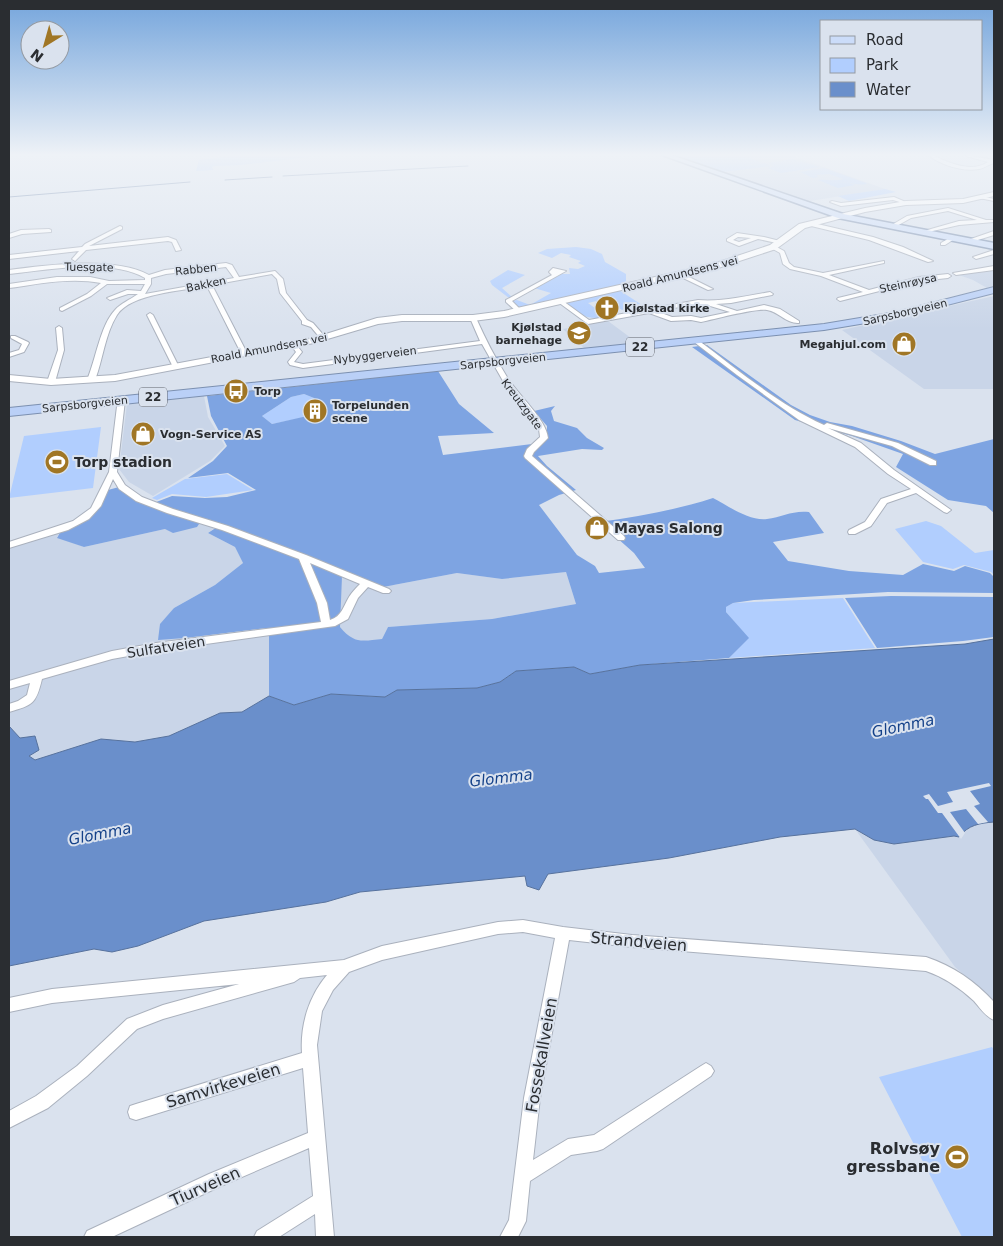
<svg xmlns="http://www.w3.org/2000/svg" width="1003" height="1246" viewBox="0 0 1003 1246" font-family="'DejaVu Sans',sans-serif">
<rect width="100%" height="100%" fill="#dae2ee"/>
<path fill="#c9d5e8" d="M704,155h86l95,34 -81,13 -84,-30 15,-1z
M994,269v17l-7,2 -14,-8 -17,-6z
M994,296v93h-70l-82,-59z
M608,321l31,23 -55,4 -21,-19z
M204,396l4,21 17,29 -15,15 -57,35 -24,-14 -10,-13 8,-65z
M201,521l16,5 -9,7 27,14 8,16 -28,22 -41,23 -16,31 27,-1 82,-10 2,6v62l-27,16 -22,1 -51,23 -34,6 -34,-3 -66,21 -6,-4 -9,-18 -11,-12v-183l53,-14 -5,8 27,10z
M566,572l10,32 -84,15 -104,8 -6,12 -19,2 -14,-3 -9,-11 1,-51 53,9 63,-12 45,6z
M994,822v180l-39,-35 -100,-138 19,11 80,-4 5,1 5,-7 17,-7z"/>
<path fill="#b1cefe" d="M242,155h64l3,2 -69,8 -26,1 -2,1 1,3 -17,1 3,-11z
M674,155h70l18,8 -27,4 30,-4 6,3 -48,6z
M792,159l28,8 -39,6 -13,-5 6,-2 -6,-3z
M824,168l42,15 1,1c-11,2 -19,-4 -30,-1l10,-1 8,3 -17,3 -20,-8c9,-1 17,2 25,-1l-14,-5 -13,1 2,2 -5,1 -13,-6z
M885,189l11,3 -47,9 -11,-5z
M576,247l15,2 11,5 3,8 21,12v7l-10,8 -95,20 -9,-8 5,-1 13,5 21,-12 -17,-5 25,-14h11l-1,-6 9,1 7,-3 -7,-3 3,-2 -12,-4 2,-2 -10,-2 -9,5 -14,-5 9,-4z
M508,270l17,5 -23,13 10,9 -3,1 -17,-13 -2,-4z
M619,290l23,15 -20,5 -17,-11 -17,4 19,14c-19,3 -24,0 -39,-13v-2z
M304,394l10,4 11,15 -53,11 -10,-8 29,-19z
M101,427l-8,61 -84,10 15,-62z
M227,474l26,16 -47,7 -34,-3 -15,6 -5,-2 33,-19z
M926,521l15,5 34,27 19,-3v25l-3,-3 -27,-7 -11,4 -30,-7 -28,-33z
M843,598l32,50 -146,10 19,-20 -22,-26v-5l7,-4z
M992,1047l2,3v187h-32l-83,-160z"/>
<path fill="#7ea4e2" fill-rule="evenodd" d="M707,345l84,60 19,10 20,7 22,4 49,15 34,13 59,-15v74l-8,-7 -38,-6 -52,-33 7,-13 -51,-18 -57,-16 -103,-73z
M438,371l21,33 35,29 -56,3 5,19 89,-11 5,2 10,-13v-7l-13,-15 21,-5 -4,5 3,10 23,7 10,10 17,10 -2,2 -20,-1 -44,7 9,10 29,24 -17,5 -20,10 38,50 18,11 4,7 46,-5 -11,-15 -35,-31c38,-5 77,-12 114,-24 16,8 35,23 54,21 15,-2 26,-9 42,-7l15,21 -51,9 15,19 61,10 54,4 20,-11 31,7 11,-5 25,7 4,4v16l-106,-1 -134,8 -21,3 -7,4v5l23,26 -20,20 -89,7 -50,9 -16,-7 -58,4 -16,11 -23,6 -80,2 -12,7 -54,-3 -37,11 -25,-9v-62l-2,-6 -82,10 -27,2 2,-16 14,-16 41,-23 28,-22 -8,-16 -27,-14 9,-6 -16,-6 -4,6 -24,6 -8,-4 -81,18 -27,-9 5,-9c27,-9 35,-13 46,-39l11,-3 32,17 21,-8 33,2 22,-1 29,-7 -28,-17 -40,5 25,-17 14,-15 -16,-30 -4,-20zM304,394l10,4 11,14 -53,12 -10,-8 29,-19zM566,572l10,32 -84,15 -104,8 -6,12c-20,2 -28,5 -42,-12l2,-51 41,11 74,-14 45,6z
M891,596l103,1v40l-31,4 -86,7 -32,-50z"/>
<path fill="#6a8fcb" stroke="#57729d" d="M994,639v183c-14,1 -26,3 -35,15l-5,-1 -60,8 -20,-4 -19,-11 -75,8 -111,21 -121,16 -9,16 -12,-4 -2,-10 -165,16 -34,10 -122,19 -66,25 -26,6 -18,-3 -85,17v-240l11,12 15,-2 4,14 -10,6 6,4 66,-21 34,3 34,-6 51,-23 22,-1 27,-16 25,9 37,-11 54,3 12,-7 80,-2 23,-6 16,-11 58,-4 16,7 50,-9 325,-21z"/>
<path fill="#dae2ee" d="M989,783l2,3 -21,5 10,13 -6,2 14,16 -10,2 -12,-15 -16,3 15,21 -4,6 -19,-26h-4l-10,-14h-2l-3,-3 6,-2 9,12 15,-4 -6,-10z"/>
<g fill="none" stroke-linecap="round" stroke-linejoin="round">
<path stroke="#57729d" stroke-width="1" d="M283,176l185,-10
M225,180l47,-3
M9,197l181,-15"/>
<defs>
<path id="minor" d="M928,155c6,-1 10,3 15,5 14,6 32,11 45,2l-22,-6v-1l28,5v3c-5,1 -9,5 -15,6 -17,3 -38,-4 -51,-14z
M981,196l13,3v2l-15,-3z
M894,197l14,6 -2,1 -13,-4 -52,6 -11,-4 2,-1 9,2z
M948,208l38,12h8v2l-35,3 -35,8v-2l35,-10 18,-1 -29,-9 -37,7 -16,9 -5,-1 17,-10z
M809,222l64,15 30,10 30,14 -5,1 -59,-22 -62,-15z
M120,226l2,1v2l-33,17 79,-9 8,3 5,10 -5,1 -4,-9 -4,-1 -82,9 -11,11 -3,-2 7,-8 -70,8v-4l73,-8 3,-3z
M49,229l2,1v2l-29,2 -13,4v-4l12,-4z
M994,231v4l-26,8 -3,-2z
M737,233l27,4 20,5 -3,2 -23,-5 -19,7 -12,-5v-2zM738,237l13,1 -12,4 -6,-2z
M951,237l5,1 -11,7h-4v-2z
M771,246h4l9,5 5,12 5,4 29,6 61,-12v2l-55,12 40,15 50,-13 29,-3 3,2 -3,2 -29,3 -79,20 -3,-2 1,-1 25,-6 -42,-16 -31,-7 -7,-5 -3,-11 -9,-5z
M994,250v4l-18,5 -3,-2z
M226,263l6,2 7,12 36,-6 8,8 3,14 21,27 6,3 13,15 -1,1h-4l-10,-12 -9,-3v-3l-22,-28 -3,-14 -5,-5 -60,11 35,68 -1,1 -5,-1 -34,-67c-24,5 -76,7 -90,29 -12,19 -14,44 -22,65l-4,2 -4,-2c9,-21 13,-54 28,-70 6,-7 15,-10 23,-16h-10l-18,6 -3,-2 20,-8 14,1 4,-7h-38l-16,12 -29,15 -2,-1v-2l27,-14 14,-11c-31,-6 -62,1 -92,5v-4l48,-7h33l19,4 36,-1v-2c-33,-20 -99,-8 -136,-4v-4c37,-5 106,-14 140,5l16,-5zM226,267l8,11 -89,16 6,-10v-6l15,-4z
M994,266v4l-38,5 -3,-2z
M553,268l13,3 -54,30 9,9v2h-4l-11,-10v-2l46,-25 -3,-3z
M679,274h4l30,15 -5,1 -29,-14z
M770,292l3,2 -1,1 -41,8 -15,1 21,7 27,-6 16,4 19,12v2c-12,1 -20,-11 -32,-13 -11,-2 -52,9 -66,12l-10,-2 -20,1 -22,-8 -61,11 -30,-22 5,-1 26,19 109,-20c23,2 48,-4 72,-8zM698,304l9,1 23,7 -29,6 -10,-2 -19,1 -16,-6z
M150,313l3,2 26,52 -1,1 -5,-1 -26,-52z
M473,316l3,2c9,20 19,40 31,59 11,18 39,42 41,61l-14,14 -2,4 92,80 1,2 -1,2h-6l-93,-82 -1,-2 3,-7 13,-12 -1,-8 -32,-41 -25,-44 -179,24 -13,-3 -2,-3 8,-10 -6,-8 3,-2 2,1 7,9 -8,10 9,2 177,-23 -10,-23z
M59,326l3,2 2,22 -9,32 -4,2 -4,-2 11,-32 -2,-22z
M11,336h4l13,6 1,1 -5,9 -15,5v-4l10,-3 3,-6 -11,-6z
M694,340h4c40,30 80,64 126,85l3,-2 71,20 38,18v4h-6l-38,-19 -64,-18 33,15 33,27 57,40 -4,3 -3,-1 -28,-19 -29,10 -16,23 -16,8h-6l-1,-2 1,-2 16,-8 16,-23 30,-10 -23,-15 -33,-27 -56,-27 -62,-45 -43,-33z
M118,398l7,2 -8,72 8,13 17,12 31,12 55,17 78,29 83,34 2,2 -2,2h-6l-15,-6 -10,11 -10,21 -13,7 -179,25 -44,8 -70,20c-6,25 -9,26 -33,33v-8l9,-3 9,-6 3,-12 -21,6v-8l103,-30 44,-8 165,-21 -4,-19 -18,-44 -77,-29 -55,-17 -31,-12 -17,-12 -6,-10 -12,27 -12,13 -21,11 -59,18v-6l64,-21 18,-13 18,-36zM310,563l50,21c-4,4 -8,8 -11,13 -6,10 -7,19 -19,23l-3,-17z
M523,920l40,7 69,8 294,22c27,9 49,24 68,45v18c-8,-3 -14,-12 -20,-19 -14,-13 -30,-24 -48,-30l-294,-24 -63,-7 -29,158 -7,62 35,-21 26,-4 107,-69 5,-3 5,3 3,5 -3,5 -108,73 -6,2 -26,4 -41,26 -4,40 -8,16h-18l9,-17 15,-122 31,-160 -32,-6 -25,2 -116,26 -33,12 -16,18 -11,21 -5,34 17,192h-18l-1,-23 -36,23h-25l3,-6 56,-35 -4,-48 -88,38 -109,51h-28l3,-6 122,-57 99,-41 -5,-65 -167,52 -6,-2 -2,-6 2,-6 6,-2 166,-51c-2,-28 7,-57 25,-78l-27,3 -6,4 -131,37 -26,10 -50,47 -39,32 -39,20v-17l27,-15 41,-30 50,-47 36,-14 76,-21 -187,19 -43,9v-14l43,-9 292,-29 38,-14 116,-24z"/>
<path id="tertiary" d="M994,192v4l-31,7 -57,2 -41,7 -60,16 -29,21 -58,19 -214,49 -31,4h-71l-24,3 -64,19 -199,38 -64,4 -42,-4v-6l42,4 64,-4 198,-37 64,-20 25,-3h71l31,-4 209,-47 57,-19 29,-21 66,-16 41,-7 57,-2z"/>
<path id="primary" d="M662,155h9l172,59 151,29v6l-156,-31z"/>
<path id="trunk" d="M994,287v6l-98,25 -72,12 -815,86v-8l815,-84 72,-12z"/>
</defs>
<use href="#minor" stroke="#aab1bd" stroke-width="2"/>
<use href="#tertiary" stroke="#aab1bd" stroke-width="2"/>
<use href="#primary" stroke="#7c90b0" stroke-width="3"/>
<use href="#trunk" stroke="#7c90b0" stroke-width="2"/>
<use href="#minor" fill="#fff" fill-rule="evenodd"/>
<use href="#tertiary" fill="#fff" fill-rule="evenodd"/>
<use href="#primary" fill="#cbdcf9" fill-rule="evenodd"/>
<use href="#trunk" fill="#bad0f7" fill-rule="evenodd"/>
</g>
<linearGradient id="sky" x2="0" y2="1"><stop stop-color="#75a5dc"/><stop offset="0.47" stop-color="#eef2f7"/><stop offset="1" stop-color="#eef2f7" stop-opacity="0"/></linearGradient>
<rect width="1003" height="329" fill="url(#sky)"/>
<defs>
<symbol id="church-disc" viewBox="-11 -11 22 22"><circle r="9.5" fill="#a07625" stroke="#dae2ee"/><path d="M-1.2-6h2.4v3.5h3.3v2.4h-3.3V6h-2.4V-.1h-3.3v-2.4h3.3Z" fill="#fff"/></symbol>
<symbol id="school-disc" viewBox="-11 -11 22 22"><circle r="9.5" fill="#a07625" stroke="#dae2ee"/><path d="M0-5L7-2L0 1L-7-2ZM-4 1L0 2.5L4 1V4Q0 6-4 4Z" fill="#fff"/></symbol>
<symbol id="shop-disc" viewBox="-11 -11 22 22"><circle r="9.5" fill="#a07625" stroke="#dae2ee"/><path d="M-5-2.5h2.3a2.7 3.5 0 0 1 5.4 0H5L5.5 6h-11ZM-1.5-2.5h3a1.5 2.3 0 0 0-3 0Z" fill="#fff"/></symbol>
<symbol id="bus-disc" viewBox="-11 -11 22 22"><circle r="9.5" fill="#a07625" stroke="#dae2ee"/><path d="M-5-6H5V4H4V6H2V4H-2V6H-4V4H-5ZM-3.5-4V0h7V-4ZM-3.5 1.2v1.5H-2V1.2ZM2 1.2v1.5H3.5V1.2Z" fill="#fff"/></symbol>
<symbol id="building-disc" viewBox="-11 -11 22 22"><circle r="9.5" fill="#a07625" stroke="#dae2ee"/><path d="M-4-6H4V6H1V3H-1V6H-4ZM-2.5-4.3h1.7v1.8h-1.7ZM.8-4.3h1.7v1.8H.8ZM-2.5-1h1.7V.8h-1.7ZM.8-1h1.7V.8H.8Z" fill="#fff"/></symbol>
<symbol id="stadium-disc" viewBox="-11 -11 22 22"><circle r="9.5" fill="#a07625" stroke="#dae2ee"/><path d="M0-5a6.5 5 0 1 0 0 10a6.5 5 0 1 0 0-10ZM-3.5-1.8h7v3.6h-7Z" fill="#fff"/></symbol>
</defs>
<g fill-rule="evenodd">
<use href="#church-disc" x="593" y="294" width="28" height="28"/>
<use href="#school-disc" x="565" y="319" width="28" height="28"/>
<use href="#shop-disc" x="890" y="330" width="28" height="28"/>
<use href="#bus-disc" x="222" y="377" width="28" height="28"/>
<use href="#building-disc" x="301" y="397" width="28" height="28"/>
<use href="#shop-disc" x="129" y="420" width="28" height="28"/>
<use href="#stadium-disc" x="43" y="448" width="28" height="28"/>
<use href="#shop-disc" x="583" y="514" width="28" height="28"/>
<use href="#stadium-disc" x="943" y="1143" width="28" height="28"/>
</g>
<g text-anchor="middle" stroke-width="4" stroke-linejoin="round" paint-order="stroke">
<g font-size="11" fill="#2a2d31" stroke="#dae2ee">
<text transform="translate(89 267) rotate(1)" y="4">Tuesgate</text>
<text transform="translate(196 269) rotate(-6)" y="4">Rabben</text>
<text transform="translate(680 274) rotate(-14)" y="4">Roald Amundsens vei</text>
<text transform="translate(908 283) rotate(-12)" y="4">Steinrøysa</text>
<text transform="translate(206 284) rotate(-12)" y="4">Bakken</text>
<text transform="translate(905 312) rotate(-13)" y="4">Sarpsborgveien</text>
<text transform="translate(269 348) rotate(-11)" y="4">Roald Amundsens vei</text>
<text transform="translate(375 355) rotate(-7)" y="4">Nybyggerveien</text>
<text transform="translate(503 361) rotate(-6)" y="4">Sarpsborgveien</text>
<text transform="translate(85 404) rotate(-6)" y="4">Sarpsborgveien</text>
<text transform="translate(522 404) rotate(53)" y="4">Kreutzgate</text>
</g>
<g font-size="11" font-weight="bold" fill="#2a2d31" stroke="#dae2ee" text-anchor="start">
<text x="624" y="312">Kjølstad kirke</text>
<text x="562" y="331" text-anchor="end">Kjølstad<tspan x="562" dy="13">barnehage</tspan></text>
<text x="886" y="348" text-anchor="end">Megahjul.com</text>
<text x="254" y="395">Torp</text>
<text x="332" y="409">Torpelunden<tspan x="332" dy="13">scene</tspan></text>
<text x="160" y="438">Vogn-Service AS</text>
</g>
<g fill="#dae2ee" stroke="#5f636a" stroke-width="1">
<rect x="626" y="337.5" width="28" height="19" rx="4"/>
<rect x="139" y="387.5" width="28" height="19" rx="4"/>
</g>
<g font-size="12" font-weight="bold" fill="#2a2d31">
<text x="640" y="351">22</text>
<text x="153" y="401">22</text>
</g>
<g font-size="14" font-weight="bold" fill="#2a2d31" stroke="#dae2ee" text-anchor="start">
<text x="74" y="467">Torp stadion</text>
<text x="614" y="533">Mayas Salong</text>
</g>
<g font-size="14" fill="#2a2d31" stroke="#dae2ee">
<text transform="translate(166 647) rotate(-9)" y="5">Sulfatveien</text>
</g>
<g font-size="15" font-style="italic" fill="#144189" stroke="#dae2ee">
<text transform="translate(903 726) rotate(-12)" y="5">Glomma</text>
<text transform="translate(501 778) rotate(-7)" y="5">Glomma</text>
<text transform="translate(100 834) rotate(-11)" y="5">Glomma</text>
</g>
<g font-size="16" fill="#2a2d31" stroke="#dae2ee">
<text transform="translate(639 941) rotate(5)" y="6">Strandveien</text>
<text transform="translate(541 1055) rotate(-80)" y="6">Fossekallveien</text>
<text transform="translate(223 1085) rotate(-17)" y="6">Samvirkeveien</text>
<text transform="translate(205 1186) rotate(-24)" y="6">Tiurveien</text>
</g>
<g font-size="16" font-weight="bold" fill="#2a2d31" stroke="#dae2ee" text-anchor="end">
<text x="940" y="1154">Rolvsøy<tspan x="940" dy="18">gressbane</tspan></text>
</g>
</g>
<rect width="1003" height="1246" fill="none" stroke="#2a2d31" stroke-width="20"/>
<rect x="820" y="20" width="162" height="90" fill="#dae2ee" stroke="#949aa2"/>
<rect x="830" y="36" width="25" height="8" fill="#cbdcf9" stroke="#949aa2"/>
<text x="866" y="45" font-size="15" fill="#2a2d31">Road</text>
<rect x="830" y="58" width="25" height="15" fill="#b1cefe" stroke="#949aa2"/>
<text x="866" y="70" font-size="15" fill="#2a2d31">Park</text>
<rect x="830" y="82" width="25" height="15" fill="#6a8fcb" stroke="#949aa2"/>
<text x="866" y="95" font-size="15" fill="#2a2d31">Water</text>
<g transform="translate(45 45) rotate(217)"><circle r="24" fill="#dae2ee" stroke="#949aa2"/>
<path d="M0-4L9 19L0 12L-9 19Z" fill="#a07625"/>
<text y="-8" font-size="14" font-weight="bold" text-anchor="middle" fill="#2a2d31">N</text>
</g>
</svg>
